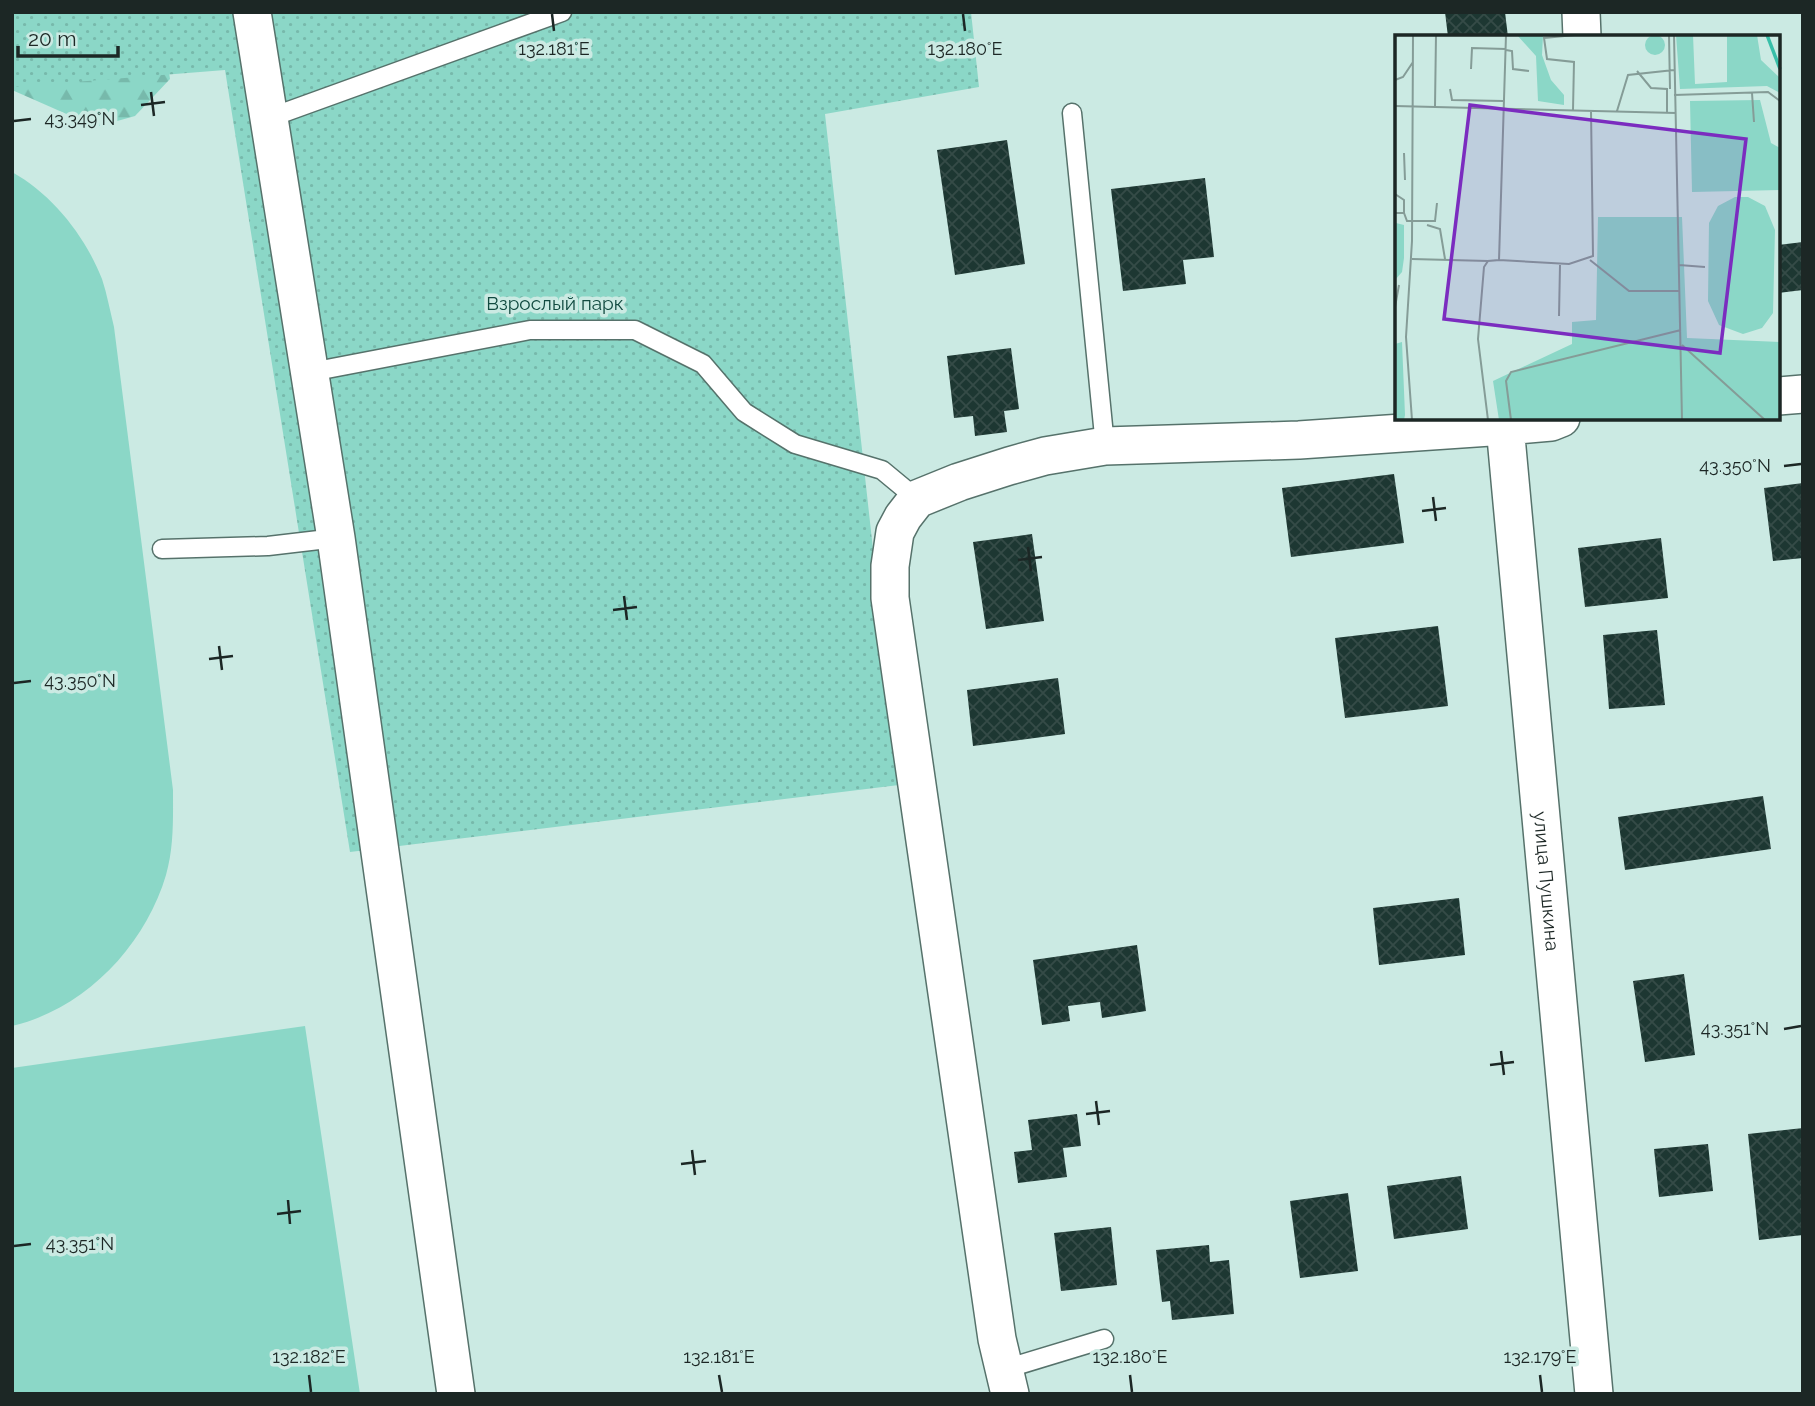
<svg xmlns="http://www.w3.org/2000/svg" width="1815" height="1406" viewBox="0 0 1815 1406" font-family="Raleway,sans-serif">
<defs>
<pattern id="forest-firs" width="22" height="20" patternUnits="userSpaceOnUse" patternTransform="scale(1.75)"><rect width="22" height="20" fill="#8bd7c7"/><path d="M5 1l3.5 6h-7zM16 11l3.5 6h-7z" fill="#77b9ab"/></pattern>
<pattern id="park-dots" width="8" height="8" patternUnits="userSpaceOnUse" patternTransform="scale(1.75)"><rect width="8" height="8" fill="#8bd7c7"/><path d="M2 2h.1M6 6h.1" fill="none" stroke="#77b9ab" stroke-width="1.8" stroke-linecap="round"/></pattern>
<pattern id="building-cross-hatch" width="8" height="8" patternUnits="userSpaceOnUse" patternTransform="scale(1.75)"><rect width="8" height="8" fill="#1d3732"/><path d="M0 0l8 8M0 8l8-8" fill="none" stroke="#354b47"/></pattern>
</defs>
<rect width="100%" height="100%" fill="#cbeae3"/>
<path fill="url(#forest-firs)" d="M12,36l154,17 4,26 -35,37 -39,11 -84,-37z"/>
<path fill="url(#park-dots)" d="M12,12h959l8,75 -154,27 74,671 -549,67 -125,-782 -213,17z"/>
<path fill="#8bd7c7" d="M12,172c41,23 73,64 90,107 5,15 8,32 12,48l59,463c0,29 1,57 -7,85 -21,71 -81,134 -154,151z
M305,1026l55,368h-348v-326z"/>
<path fill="url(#building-cross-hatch)" d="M1445,12h60l3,25h-60z
M1007,140l18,124 -70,11 -18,-125z
M1205,178l9,79 -31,3 3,24 -63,7 -12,-102z
M1803,242v48l-25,3v-48z
M1011,348l8,61 -15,2 3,21 -32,4 -2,-20 -19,2 -7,-62z
M1394,474l10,69 -113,14 -9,-69z
M1803,483v75l-30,3 -9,-73z
M1032,534l12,87 -58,8 -13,-87z
M1661,538l7,60 -83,9 -7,-59z
M1438,626l10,80 -103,12 -10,-80z
M1657,630l8,75 -56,4 -6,-74z
M1058,678l7,56 -92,12 -6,-56z
M1763,796l8,53 -146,21 -7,-53z
M1459,898l6,57 -86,10 -6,-57z
M1137,945l9,66 -44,7 -2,-16 -32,4 2,15 -28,4 -9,-65z
M1684,974l11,81 -50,7 -12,-81z
M1077,1114l4,32 -18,2 4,29 -49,6 -4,-31 18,-2 -4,-30z
M1803,1128v107l-44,5 -11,-106z
M1708,1144l5,47 -54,6 -5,-48z
M1461,1176l7,53 -74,10 -7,-53z
M1348,1193l10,78 -58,7 -10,-77z
M1111,1227l6,58 -56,6 -7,-58z
M1209,1245l1,17 19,-2 5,54 -62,6 -2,-19 -8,1 -6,-52z"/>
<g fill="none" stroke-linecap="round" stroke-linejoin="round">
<defs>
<path id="lane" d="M1072,113l33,333
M269,118l293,-106
M311,372l219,-42h105l68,34 41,48 51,32 87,26 35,29
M162,549l106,-3 68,-8
M1005,1369l99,-30"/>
<g id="street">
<path d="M252,12l84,526 120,856"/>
<path d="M1581,12l1,25"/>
<path d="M1778,396l25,-2"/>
<path id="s1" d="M1561,418l-10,4 -46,4 89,968"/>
<path d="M1010,1394l-13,-55 -107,-741v-32l5,-34 8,-15 14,-18 42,-17 50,-16 36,-10 60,-10 194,-6 206,-14"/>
</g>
</defs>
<use href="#lane" stroke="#56726b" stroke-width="21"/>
<use href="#street" stroke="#56726b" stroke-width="40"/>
<use href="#lane" stroke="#fff" stroke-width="18"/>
<use href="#street" stroke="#fff" stroke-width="37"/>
</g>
<path fill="none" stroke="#1c2725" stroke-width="2.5" d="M552,14l2,17M963,14l2,17M151,92l3,24M141,105l24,-3M14,121l17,-2M1784,466l17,-2M1433,497l3,24M1422,511l24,-3M1028,547l3,24M1018,560l24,-3M624,596l3,24M613,610l24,-3M219,646l3,24M209,659l24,-3M14,683l17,-2M1784,1029l17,-3M1501,1051l3,24M1490,1065l24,-3M1096,1101l3,24M1086,1114l24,-3M692,1150l3,25M681,1164l25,-3M288,1200l2,24M277,1214l24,-3M14,1246l17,-2M309,1375l2,17M719,1375l3,17M1130,1375l2,17M1540,1375l2,17"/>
<g text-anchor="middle" stroke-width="7" stroke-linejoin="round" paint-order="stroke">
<g font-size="19" fill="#114a40" stroke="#cbeae3">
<text x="555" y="310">Взрослый парк</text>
</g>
<g font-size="19" fill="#1c2725" stroke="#cbeae3">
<text dy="7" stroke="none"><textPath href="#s1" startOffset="514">улица Пушкина</textPath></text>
</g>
</g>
<g transform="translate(1395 35)">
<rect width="385" height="385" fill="#cbeae3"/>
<path d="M122,0h26l-1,20 9,25 13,15v10l-26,-4 -2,-45zM281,0h17l2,49 32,-2v-47h30l4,25 19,18v15l-13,-7 -87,3zM250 10a10 10 0 1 1 20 0a10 10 0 1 1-20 0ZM1,188l8,2v33l-2,14 -7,8zM7,307l3,73 -1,5h-9v-76z" fill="#8bd7c7"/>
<path d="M203,182h84l5,121 93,4v78h-281l-6,-39 79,-37v-22l24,-2z" fill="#8bd7c7"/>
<path d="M365,65l11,43 9,5v42l-88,2 -2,-91zM340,162h13l17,9 10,24 -2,83 -11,15 -19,6 -24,-9 -11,-24 1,-78 9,-17z" fill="#8bd7c7"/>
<path fill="none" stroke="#38bfa9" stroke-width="3.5" d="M372,0l13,34"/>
<path fill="none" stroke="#859c97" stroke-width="2" d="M274,0l1,54M279,0l8,385M111,15l6,1 1,18 16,2M76,34l1,-21 34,1M242,36l14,17 16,1v23M0,45l8,-3 10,-15M55,54l2,11 51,1M357,58l2,29M279,60l94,-3 12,9M0,71l281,7M40,71l1,-71M178,75l1,-48 -27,-3 -3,-21 31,-3M222,76l11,-36 46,-5M9,118l1,27M0,159l9,6v13M0,178h9l3,8h28l2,-18M32,190l13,4 5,30M17,224l76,2M104,225l70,4 24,-8 -2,-146M195,225l39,31h50M284,230l26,2M0,272l4,-22M164,281l1,-51M287,310l83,75M17,385l-6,-83 6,-96 1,-206M93,385l-10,-81 6,-72 4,-6 11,-1 7,-225M116,385l-5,-39 5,-9 170,-42"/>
<path fill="#7b2cbf" fill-opacity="0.15" stroke="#7b2cbf" stroke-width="3.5" d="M75,70l276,34 -26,214 -276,-34z"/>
<rect width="385" height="385" fill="none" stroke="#1c2725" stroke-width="3.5"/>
</g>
<g font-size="18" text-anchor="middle" fill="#1c2725" stroke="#cbeae3" stroke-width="7" stroke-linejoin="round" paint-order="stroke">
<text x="554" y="55">132.181°E</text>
<text x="965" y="55">132.180°E</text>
<text x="80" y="125">43.349°N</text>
<text x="1735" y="472">43.350°N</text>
<text x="80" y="687">43.350°N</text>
<text x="1735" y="1035">43.351°N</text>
<text x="80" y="1250">43.351°N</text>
<text x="309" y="1363">132.182°E</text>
<text x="719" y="1363">132.181°E</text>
<text x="1130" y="1363">132.180°E</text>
<text x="1540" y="1363">132.179°E</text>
</g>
<rect width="1815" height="1406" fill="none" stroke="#1c2725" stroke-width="28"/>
<path d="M18 46v10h100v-10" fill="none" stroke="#1c2725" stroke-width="3.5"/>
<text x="28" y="46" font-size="21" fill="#1c2725" stroke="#cbeae3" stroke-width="5" paint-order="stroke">20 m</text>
</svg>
